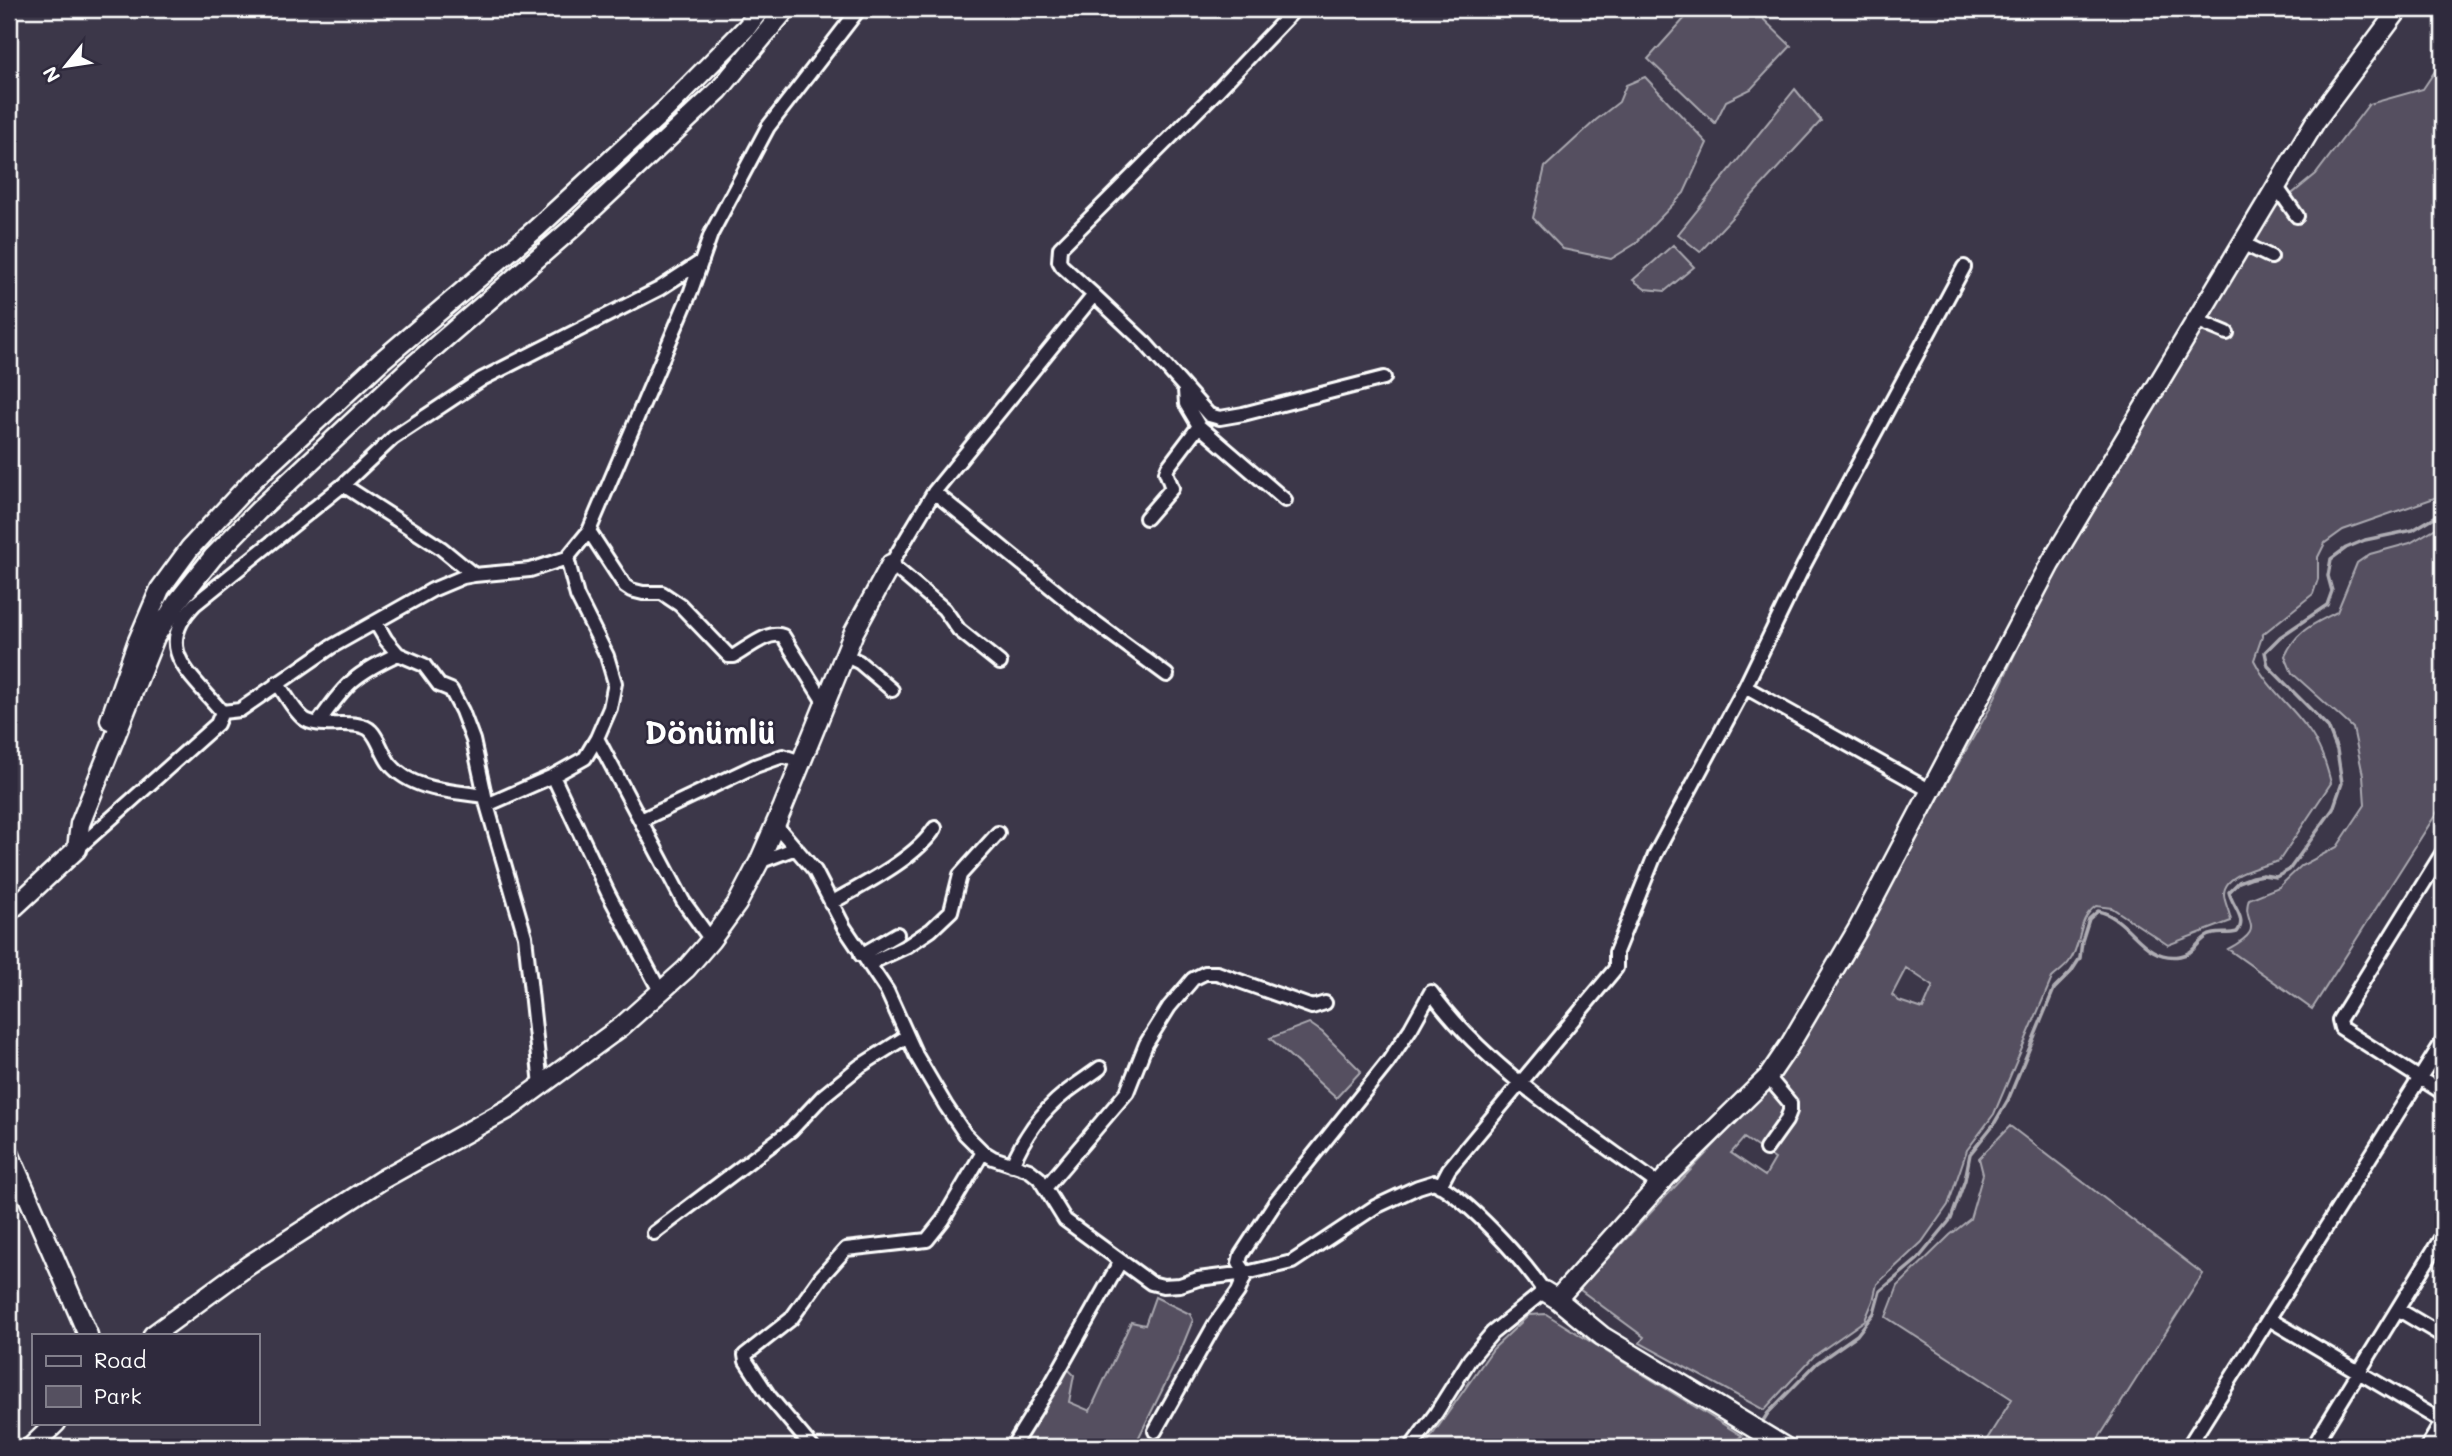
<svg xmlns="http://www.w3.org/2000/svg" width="2452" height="1456" viewBox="0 0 2452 1456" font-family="Mali,sans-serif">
<rect width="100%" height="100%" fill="#3c3749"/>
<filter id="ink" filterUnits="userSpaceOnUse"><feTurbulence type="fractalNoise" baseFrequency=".0143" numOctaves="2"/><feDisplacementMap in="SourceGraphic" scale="14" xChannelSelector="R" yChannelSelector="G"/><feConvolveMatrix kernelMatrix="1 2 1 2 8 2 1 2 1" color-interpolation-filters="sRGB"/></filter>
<g filter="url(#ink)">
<path fill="#555060" stroke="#aaa8b0" stroke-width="2" fill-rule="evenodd" d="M1693,9h60l38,37 -40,43 -25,12 -11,22 -67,-64z
M2443,59v436l-100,35 -18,13 -7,14v22l-5,15 -50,40 -9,26c13,28 36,44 53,68 13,17 19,35 24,55l-52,78c-15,5 -55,12 -55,33 0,8 6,18 7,27l-63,24 -56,-37 -16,-2c-20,14 -13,38 -27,56 -4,6 -12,11 -17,16l-58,136 -27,36 -19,55 -26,37 -45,42 -4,17 -8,19 -51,36 -50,54 -124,-67 4,-6 -65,-48 137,-146 79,-90 36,-68 158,-275 45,-97 30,-57 30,-46 176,-298 46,-38 53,-70 54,-15zM1906,968l27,18 -10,23 -24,-8 -7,-6zM1744,1138l31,21 -10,17 -34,-23z
M1645,77l62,66 -23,50 -49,51 -24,15 -48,-10 -30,-31 12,-51 51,-47 23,-18 7,-17z
M1795,89l26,32 -121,131 -22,-18z
M1673,245l21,22 -29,24 -20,-2 -12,-9z
M2443,524v279l-131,206 -84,-60c42,-23 12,-24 21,-50l30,-12 22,-21 36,-19 28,-42 -2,-30 -10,-47 -61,-55 -7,-17c12,-26 27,-31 52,-44l20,-49 13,-9 40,-11z
M1309,1023l13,9 39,39 -25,27 -66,-60z
M2010,1126l193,148 -110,173h-111l30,-48 -126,-82 12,-31 52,-51 20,-16 13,-45 -4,-16z
M1155,1297l35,17 3,6 -17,42 -42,85h-102l-8,-6 43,-73 7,7 -5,27 21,9 41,-89 14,3z
M1546,1314l196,122 -17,11h-301l69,-98 36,-34z"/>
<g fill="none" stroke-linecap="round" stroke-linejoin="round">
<path stroke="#afadb4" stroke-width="3.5" d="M1761,1424l7,-11 49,-50 40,-28 17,-22 6,-22 38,-32 33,-40 14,-39 5,-26 24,-30 14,-24 46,-111 17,-17 9,-14 2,-17 7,-22 9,-8c33,7 44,51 82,45 13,-2 16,-12 26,-19 7,-6 22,-2 31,-5 11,-13 -5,-26 -8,-40l10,-10 13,-5 11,-2 13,2 13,-7 44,-61 9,-26 -5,-33 -9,-23 -60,-61 -3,-14 15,-15 47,-32 5,-14 -4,-15 3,-17 15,-11 19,-8 48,-10 30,-18
M1748,1447l8,-13"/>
<defs>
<path id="street" d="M2276,186l21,30
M2242,243l29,14
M1094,295l51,48 64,72 11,3 23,-4 141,-36
M2196,320l31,13
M1185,390l1,14 13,22 86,74
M343,485l98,63 33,27 56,-5 37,-12
M934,492l146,119 87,64
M1146,518l26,-30 -6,-16 2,-5 31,-41
M589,531l36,55 6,4 12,3h19l18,12 49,51h5c13,-7 34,-26 49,-20l41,66
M376,623l10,17 12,14 26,11 15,20 12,5 11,21 11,29 14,65 38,131 16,149
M844,655l15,7 33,28
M1000,663l-41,-33 -15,-21 -53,-45 43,-72 160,-197 -32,-29 -3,-5 1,-13 157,-157 78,-82
M277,683c8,10 16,27 26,35 15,13 55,-1 68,13 8,8 11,23 19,33 22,27 63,27 95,32
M1745,687l186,104
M222,712l18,-2 91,-63 101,-57 31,-13 11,-2
M318,723c28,-39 36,-49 80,-69
M553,776l55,117 53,100
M487,805l66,-29 32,-18 12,-20
M641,820l114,-54 28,-10 18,6
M775,824l40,47 29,56 43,64 29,64 30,51 19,28 18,18 10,6 36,12 10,8 26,42 86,63 12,3 17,-1 18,-6 48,-6 46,-11 83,-55 43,-20 16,-5c35,18 87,76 110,109l-52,42 -22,26 -34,54 -25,34
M77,849l140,-125 5,-12c-30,-37 -71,-63 -27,-108l148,-119 50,-47 89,-59 177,-90 43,-28
M2443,852l-104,168 2,8 102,65
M759,862l37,-14
M831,903c33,-19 84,-44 104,-75
M711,940l-28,-39 -86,-163 13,-30 5,-25 -8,-27 -30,-60 -10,-38 22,-27 102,-240 20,-57 57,-107 91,-118
M861,955l36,-21
M868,964l39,-18 24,-16 20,-19 9,-36 38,-42
M1766,1149l20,-28 4,-10v-8l-22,-26
M1012,1165c11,-26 29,-53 52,-71 11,-9 24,-17 36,-26
M1440,1186l9,-17 167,-201v-16l39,-97 90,-168 59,-122 160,-298
M1046,1187l81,-95 19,-48 23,-37 24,-28 12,-6h12l95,34 13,-4
M654,1233l137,-103 32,-34 37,-30 46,-29
M2399,1310l44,26
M2269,1319l174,103
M1155,1431l60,-107 23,-32 8,-19 -7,-10 2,-8 34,-52 113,-141 23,-34 20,-36c54,76 153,138 228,193
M812,1447l-43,-51 -23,-35 -1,-6 46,-36 30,-42 25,-28 81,-9 16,-20 40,-68
M1012,1447l38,-61 70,-124
M2188,1447l255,-406
M2313,1447l130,-212
M2427,1447l15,-25"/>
<path id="secondary" d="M110,720l27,-77 23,-54 30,-41 64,-69 127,-118 156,-133 128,-118 82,-83 13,-18
M9,912l68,-63 3,-25 75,-187 22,-35 36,-45 45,-46 150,-141 162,-140 149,-140 67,-81
M9,1153l79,182
M1544,1291l13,8 45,37 183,111
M1557,1299l111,-124 100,-98 21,-31 70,-119 191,-363 265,-442 84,-113
M153,1335l96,-70 134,-86 127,-71 112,-82 64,-57 25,-29 26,-36 22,-42 24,-55 71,-175 37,-68
M31,1447l25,-24"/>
</defs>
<use href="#street" stroke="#fff" stroke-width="18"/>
<use href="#secondary" stroke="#fff" stroke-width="23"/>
<use href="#street" stroke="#2f2a3d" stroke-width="12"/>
<use href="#secondary" stroke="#2f2a3d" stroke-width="18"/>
</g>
</g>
<g text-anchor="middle" stroke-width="5" stroke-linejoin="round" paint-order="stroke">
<g font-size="32" font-weight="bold" fill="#fff" stroke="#2f2a3d">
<text x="710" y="744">Dönümlü</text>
</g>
</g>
<rect width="2452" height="1456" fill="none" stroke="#2f2a3d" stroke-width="35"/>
<rect x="18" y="18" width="2417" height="1421" fill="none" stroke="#fff" stroke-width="2.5" filter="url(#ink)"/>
<rect x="32" y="1334" width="228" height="91" fill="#2f2a3d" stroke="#827f8b" stroke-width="2"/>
<rect x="46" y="1356" width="35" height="10" fill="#2f2a3d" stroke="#827f8b" stroke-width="2"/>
<text x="94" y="1368" font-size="21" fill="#ffffff">Road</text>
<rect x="46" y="1386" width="35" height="21" fill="#555060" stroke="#827f8b" stroke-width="2"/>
<text x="94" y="1404" font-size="21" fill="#ffffff">Park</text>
<g transform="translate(66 66) rotate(240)" stroke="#2f2a3d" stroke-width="5" paint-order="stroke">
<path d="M0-5L12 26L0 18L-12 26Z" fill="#ffffff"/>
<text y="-10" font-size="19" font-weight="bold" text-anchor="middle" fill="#ffffff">N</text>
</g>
</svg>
